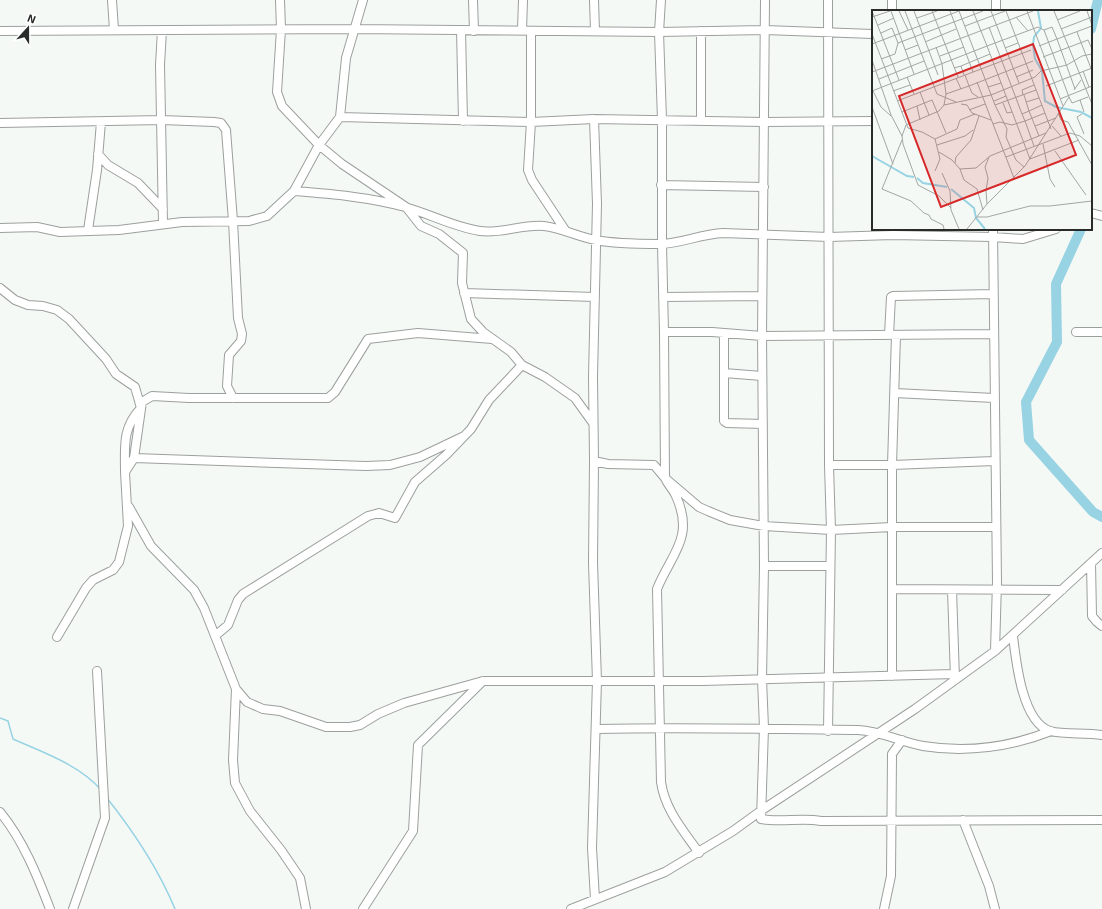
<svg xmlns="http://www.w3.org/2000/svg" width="1102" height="909" viewBox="0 0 1102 909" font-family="'Exo 2',sans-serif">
<rect width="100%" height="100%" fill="#f5f9f6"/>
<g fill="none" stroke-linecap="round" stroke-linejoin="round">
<path stroke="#98d3e3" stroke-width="1.5" d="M0,718l8,3 5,18c29,13 67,26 88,51
M107,798c26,33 52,72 68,111"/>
<path stroke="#98d3e3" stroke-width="10" d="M1091,29l7,-29
M1081,229l-25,55 1,58 -31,60 3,38 64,72 9,5"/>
<defs>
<path id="minor" d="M112,0l2,30
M280,0l1,29 -4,63 5,14 37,39 23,19 64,43 15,19 18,8 24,19 -1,30 9,36 12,13 28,20 11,13 23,12 30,21 18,25
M473,0l1,31
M594,0l1,31
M661,0l-2,32 3,88v124l2,88
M765,0l-3,336 2,230 -2,113 2,49 -3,91c20,4 40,-2 60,2l281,-1
M828,0l1,465
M996,0v11
M892,11v-11
M162,30l-2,35 3,159
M461,30l2,91
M522,30l1,-30
M0,31l354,-2 305,3 106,-2 108,4
M340,117l191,5v-91
M594,119l3,85 -4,173 1,84 14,3 46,1 11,13 34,29 9,4 22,9 34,6 67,4 -2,-65h63l4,-130
M701,121v-90
M0,123l162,-3 52,2 7,1 5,7 7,91 5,97 4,16 -1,7 -12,14 -2,31 6,12
M98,154l10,11 30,18 25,26
M661,185l103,2
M294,191c37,3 75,6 111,16 25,7 49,20 75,24 22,3 42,-7 64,-5 18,2 34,11 52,14 19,4 45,4 64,4 19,0 41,-10 63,-11l106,4 64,-2 100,2 30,2 33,-10
M1091,213l11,3
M0,228l37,-1 23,5 59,-2 63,-8 67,-1 18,-5 27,-25 25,-46 21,-28 6,-59 17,-58
M993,229l4,353 -2,69
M88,230l9,-60 4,-48
M565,230l-33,-50 -4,-10 3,-48 63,-3 171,3 108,-1
M0,288l15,12 13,5 15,1 14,4 12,9 37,40 10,15 19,13 6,21
M464,293l131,4
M663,297l99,-1
M1076,332h26
M724,333v88l3,2 36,1
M889,335l2,-38 2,-1 100,-2
M724,373l38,3
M895,393l99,5
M134,458l232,8 24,-1 30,-8 42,-20
M594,461l-1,102 4,118 -5,167 3,51
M125,472c0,-26 -3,-44 16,-64
M129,507l22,39 43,44 10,18 32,81 -3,71 2,23 15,28 31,39 19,28 6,31
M1091,563l1,53 5,6 5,4
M764,566h66
M892,589l170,1
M952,590l3,89
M215,636l13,-11 10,-25 5,-6 125,-78 11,-3 16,5 20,-36 31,-27 25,-26 18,-29 33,-35
M1013,636c3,25 9,86 37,95 15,4 36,1 52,4
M57,637l29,-49 7,-8 20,-10 6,-8 9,-36 -3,-54 9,-14 8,-56 10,-6 37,2h139l7,-6 33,-53 50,-6 74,6
M892,676v-211l102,-4
M236,689l11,13 16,7 17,2 46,16h24l10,-2 18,-11 26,-11 79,-22h220l251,-7
M597,729c87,-2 174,0 261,1 23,1 43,12 65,16 43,7 88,1 128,-15
M828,731l3,-201 61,-3h104
M0,812c23,28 37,63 50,97
M963,820l26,66 6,23
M699,853c-16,-23 -34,-43 -38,-71l-4,-193c14,-35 38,-51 19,-93 -3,-7 -8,-11 -11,-18l-1,-146h48l50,4 231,-2
M73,909l32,-91 -8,-147
M363,909l50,-78 5,-86 65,-64
M571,909l94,-37 68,-41 29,-21 153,-101 80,-58 107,-98
M884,909l7,-33 1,-122 10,-14"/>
</defs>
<use href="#minor" stroke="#9ca09d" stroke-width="10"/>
<use href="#minor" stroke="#fff" stroke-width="8"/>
</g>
<g transform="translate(872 10)">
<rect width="220" height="220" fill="#f5f9f6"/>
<path fill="none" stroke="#98d3e3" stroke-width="2" d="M166,1l3,17 -7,9 -1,8 2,14 7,12 3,30 11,6 25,5 11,6M0,146l35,20 7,1M45,168l6,5 24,4M79,179l23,19 2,10 9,11"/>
<path fill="none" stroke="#a3a7a4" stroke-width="1" d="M0,1l27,69M19,1l23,63M27,1l9,19M33,1l32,83 19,8M42,1l24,64M60,1l26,66M78,1l23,61M87,1l36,94M101,1l14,35 51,-19 6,3 8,-3 5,12 35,-13M119,1l28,72M134,1l45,118M155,1l36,95M182,1l38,93M215,1l5,14M0,7l18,-6M144,7l12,14M45,8l20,-7M185,10l23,-9M6,15l16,-7M93,16l40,-15M117,17l33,87M189,19l31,-12M205,22l15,39M9,23l11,-5 6,15 -3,11 -14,5M0,24l36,94 14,4 13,7 5,20 -5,12M53,32l31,-13M26,33l85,-32M0,34l87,-33M167,36l18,-7 18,50M133,38l13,-5M33,40l13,-5M68,46l24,-9M171,47l45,-17 4,9M0,50l19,55 11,21M89,56l29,-12M82,58l7,-2 3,9M211,61l6,16M0,62l161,-61M35,67l7,17M144,67l17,-7M84,68l5,11M7,69l45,-18M105,72l16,42 7,-2 12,3 13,-4 -3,-7 7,-3 -5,-16M174,76l46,-18M116,77l13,-4M202,80l7,-10M0,81l115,-45 43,113M1,81l8,16 10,9M21,81l17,-6M48,82l9,23M74,84l23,-8 -4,-11M151,85l-1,-5 12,-5M106,87l-6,-4 -3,-7 64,-25M197,87l3,6 16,-6M188,89l32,-13M208,90l4,12M25,91l134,-51M122,91l12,-5M154,92l13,-4M131,93l4,10 5,-1M89,94l6,1 5,8 19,7M72,95l47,-10 44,-18 6,-6 26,-6 15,-9 10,-2M45,96l3,14M0,97l21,57M97,100l16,-6M30,102l30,-12 14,33M186,103l3,7 7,2 24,43M210,104l-5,3 7,17M121,114l21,54M34,115l-4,11 1,8 15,41 21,11 12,12M34,115l33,-14 5,-6 2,-11 -4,-30 -6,-17M163,116l21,-8M180,116l9,10M167,126l-10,-25 13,-6M63,129l22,-10 3,-9 15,-6M30,130l-20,49 29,12 13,12 5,2 2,4 12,6 1,4M171,134l7,35 5,8M65,135l28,-9 8,-6M162,136l-9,-25 20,-8M183,141l31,44M67,142l13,8 8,9 4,11 13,9 6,21M134,147l64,-24 10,3 12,10M158,149l49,-19M83,153l1,-6 15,-17 8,-24M152,157l-8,-7 -10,-23 1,-8 -12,-24 41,-15M88,159l16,-1 14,-12 56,-23M70,163l8,18 1,19 8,19M115,194l-1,-13 2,-13 -3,-11 4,-10M105,207h10l43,-11h20l42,-5M95,219l20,-25 38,-38 44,-69 -25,-67"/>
<path fill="#d62828" fill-opacity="0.15" stroke="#d62828" stroke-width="2" d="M161,34l43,111 -135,52 -42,-111z"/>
<rect width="220" height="220" fill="none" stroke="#292b2a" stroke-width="2"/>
</g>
<g transform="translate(28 28) rotate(21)" stroke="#ffffff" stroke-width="3" paint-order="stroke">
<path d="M0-3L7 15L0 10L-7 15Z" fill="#292b2a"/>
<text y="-6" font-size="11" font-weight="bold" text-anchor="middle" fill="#292b2a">N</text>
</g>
</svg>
